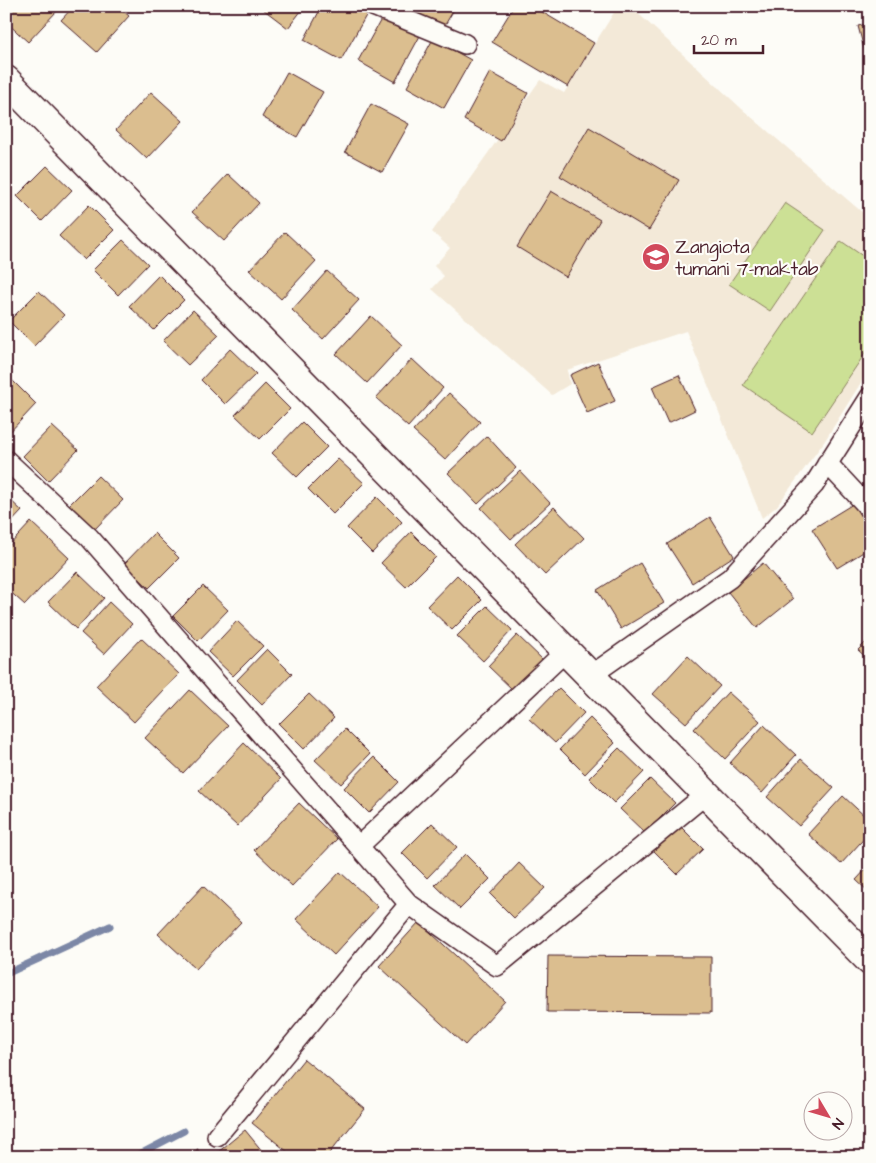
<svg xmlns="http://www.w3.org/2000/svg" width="876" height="1163" viewBox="0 0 876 1163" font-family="'Architects Daughter',sans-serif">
<rect width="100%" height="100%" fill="#fdfcf7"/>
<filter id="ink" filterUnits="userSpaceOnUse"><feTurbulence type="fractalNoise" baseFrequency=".02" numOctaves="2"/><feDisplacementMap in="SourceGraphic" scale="10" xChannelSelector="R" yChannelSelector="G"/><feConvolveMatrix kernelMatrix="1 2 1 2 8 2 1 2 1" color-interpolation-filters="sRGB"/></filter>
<g filter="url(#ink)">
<path fill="#f3e9d8" d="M618,6h12l112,103 128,110v149l-46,74 -47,64 -15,12 -76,-187 -119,39 3,14 -18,11 -120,-106 12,-13 -10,-10 16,-18 -18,-16 108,-152 24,13z"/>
<path fill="#cce095" stroke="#8b8060" d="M785,203l40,27 -55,81 -41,-27z
M841,241l29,20v85l-58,86 -69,-47z"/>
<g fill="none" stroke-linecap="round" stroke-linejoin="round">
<path stroke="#7b87a6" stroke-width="7" d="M6,974l104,-48
M134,1157l50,-26"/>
</g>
<path fill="#dbbe8f" stroke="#4a1f2b" d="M10,6h42l5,5 -29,31 -22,-20v-11z
M74,6h44l11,10 -32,36 -36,-32z
M259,6h46l-17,22z
M322,6h35l11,6 -27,48 -37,-20z
M402,6h54l-14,24z
M514,6h18l62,37 -26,44 -76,-45z
M384,14l37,20 -26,48 -37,-21z
M870,23v45h-1l-11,-42z
M433,39l38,21 -27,48 -37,-21z
M287,72l36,20 -26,45 -35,-20z
M490,72l38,21 -27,48 -37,-21z
M151,92l32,29 -36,38 -31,-29z
M371,104l38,20 -27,48 -37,-20z
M589,127l90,53 -30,50 -89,-54z
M47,166l25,24 -30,31 -25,-25z
M228,174l31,29 -35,38 -32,-29z
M551,191l49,29 -34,57 -49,-30z
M89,205l25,25 -30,30 -25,-24z
M285,232l31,29 -35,38 -32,-29z
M123,240l25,24 -30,31 -25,-25z
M327,271l32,29 -36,39 -31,-29z
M159,275l25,25 -30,30 -25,-24z
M39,291l25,24 -30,31 -25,-25z
M193,310l26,25 -31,30 -25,-24z
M371,316l31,29 -35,38 -31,-29z
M230,349l26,25 -31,30 -24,-24z
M412,359l31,29 -35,39 -32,-29z
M598,362l17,39 -28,12 -17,-38z
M679,375l16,35 -27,13 -16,-36z
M12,380l24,24 -29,31 -1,-50z
M265,384l25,25 -30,30 -25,-24z
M449,393l31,29 -35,38 -32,-29z
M302,422l25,25 -30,30 -25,-24z
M52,426l26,24 -30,31 -25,-25z
M487,436l29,32 -38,36 -30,-31z
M338,459l26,24 -31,31 -25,-25z
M520,471l30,32 -39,36 -30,-31z
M98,476l25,24 -30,31 -25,-25z
M6,496l16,15 -16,17z
M377,497l25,25 -30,31 -25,-25z
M853,504l17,28v16l-33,20 -25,-39z
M554,507l30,31 -39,37 -30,-31z
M710,517l24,39 -42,27 -25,-39z
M31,522l38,36 -44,47 -19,-17v-39z
M411,532l25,25 -30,30 -25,-24z
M154,533l25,25 -30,30 -25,-24z
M640,563l24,40 -43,26 -24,-39z
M763,563l30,36 -36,29 -29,-36z
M77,572l27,26 -28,31 -28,-27z
M457,575l25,25 -30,30 -25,-24z
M203,586l25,24 -30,31 -25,-25z
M109,602l23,22 -28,30 -23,-21z
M487,606l25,24 -29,31 -26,-25z
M237,621l26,25 -30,30 -25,-24z
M517,635l26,25 -30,30 -25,-24z
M141,638l38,36 -45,48 -38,-36z
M870,638v23l-12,-11z
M267,649l25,25 -30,31 -25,-25z
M688,656l32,30 -34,37 -33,-29z
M559,688l25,25 -29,30 -26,-24z
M190,690l38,36 -45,47 -38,-35z
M728,692l32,29 -35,38 -31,-30z
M309,694l25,24 -30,31 -25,-25z
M590,718l25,25 -30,31 -25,-25z
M764,725l32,30 -34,38 -32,-30z
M345,729l25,25 -29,30 -26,-24z
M244,743l37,36 -44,47 -38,-35z
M619,748l25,24 -30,31 -25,-25z
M374,757l25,25 -30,31 -25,-25z
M801,759l33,29 -35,38 -32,-29z
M650,779l25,24 -30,30 -25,-24z
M843,796l27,25v11l-29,32 -33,-30z
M299,803l38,36 -45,47 -38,-36z
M676,822l27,27 -26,25 -27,-27z
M432,823l25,24 -30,31 -25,-25z
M465,854l25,25 -30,30 -25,-24z
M519,863l26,25 -31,30 -24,-24z
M870,865v28l-14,-13z
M340,872l38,35 -44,48 -38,-36z
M203,886l38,36 -45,47 -38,-35z
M419,922l86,79 -40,44 -86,-79z
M548,956l163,1v56l-164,-1z
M304,1059l61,50 -39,48h-32l-42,-34z
M245,1130l22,27h-55z"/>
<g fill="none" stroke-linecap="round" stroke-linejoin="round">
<defs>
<path id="minor" d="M373,6l92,38
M6,460l83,77 320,367 88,62 208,-171
M827,463l43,46
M590,676l140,-98 84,-93 56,-88
M359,846l207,-195
M217,1136l192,-232"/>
<path id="secondary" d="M6,80l864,881"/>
</defs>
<use href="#minor" stroke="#4a1f2b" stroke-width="22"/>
<use href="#secondary" stroke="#4a1f2b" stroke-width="31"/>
<path stroke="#4a1f2b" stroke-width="3" stroke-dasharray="4 4" stroke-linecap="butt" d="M189,1157l12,-9"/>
<use href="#minor" stroke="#fdfcf7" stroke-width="19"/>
<use href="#secondary" stroke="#fdfcf7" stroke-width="28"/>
</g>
</g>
<defs>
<symbol id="school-disc" viewBox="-11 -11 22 22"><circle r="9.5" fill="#d1495b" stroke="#fdfcf7"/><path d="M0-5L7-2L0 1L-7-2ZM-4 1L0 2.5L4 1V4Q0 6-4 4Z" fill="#fff"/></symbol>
</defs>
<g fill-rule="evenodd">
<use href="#school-disc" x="640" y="241" width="32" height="32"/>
</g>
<g text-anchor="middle" stroke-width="4.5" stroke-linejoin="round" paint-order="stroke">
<g font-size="19" fill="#4a1f2b" stroke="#fdfcf7" text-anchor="start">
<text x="675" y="253">Zangiota<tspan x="675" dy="22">tumani 7-maktab</tspan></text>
</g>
</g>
<rect width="876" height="1163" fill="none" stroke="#fdfcf7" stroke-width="25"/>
<rect x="12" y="12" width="851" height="1138" fill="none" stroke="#4a1f2b" stroke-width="2" filter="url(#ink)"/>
<g transform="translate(828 1116) rotate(128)"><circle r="24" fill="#fdfcf7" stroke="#b5a4a5"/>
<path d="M0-4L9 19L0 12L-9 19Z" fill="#d1495b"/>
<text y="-8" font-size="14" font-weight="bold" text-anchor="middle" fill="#4a1f2b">N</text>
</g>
<path d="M694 45v8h69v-8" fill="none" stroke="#4a1f2b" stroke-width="2.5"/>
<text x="701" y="45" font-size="15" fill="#4a1f2b" stroke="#fdfcf7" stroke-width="4" paint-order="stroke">20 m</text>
</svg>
